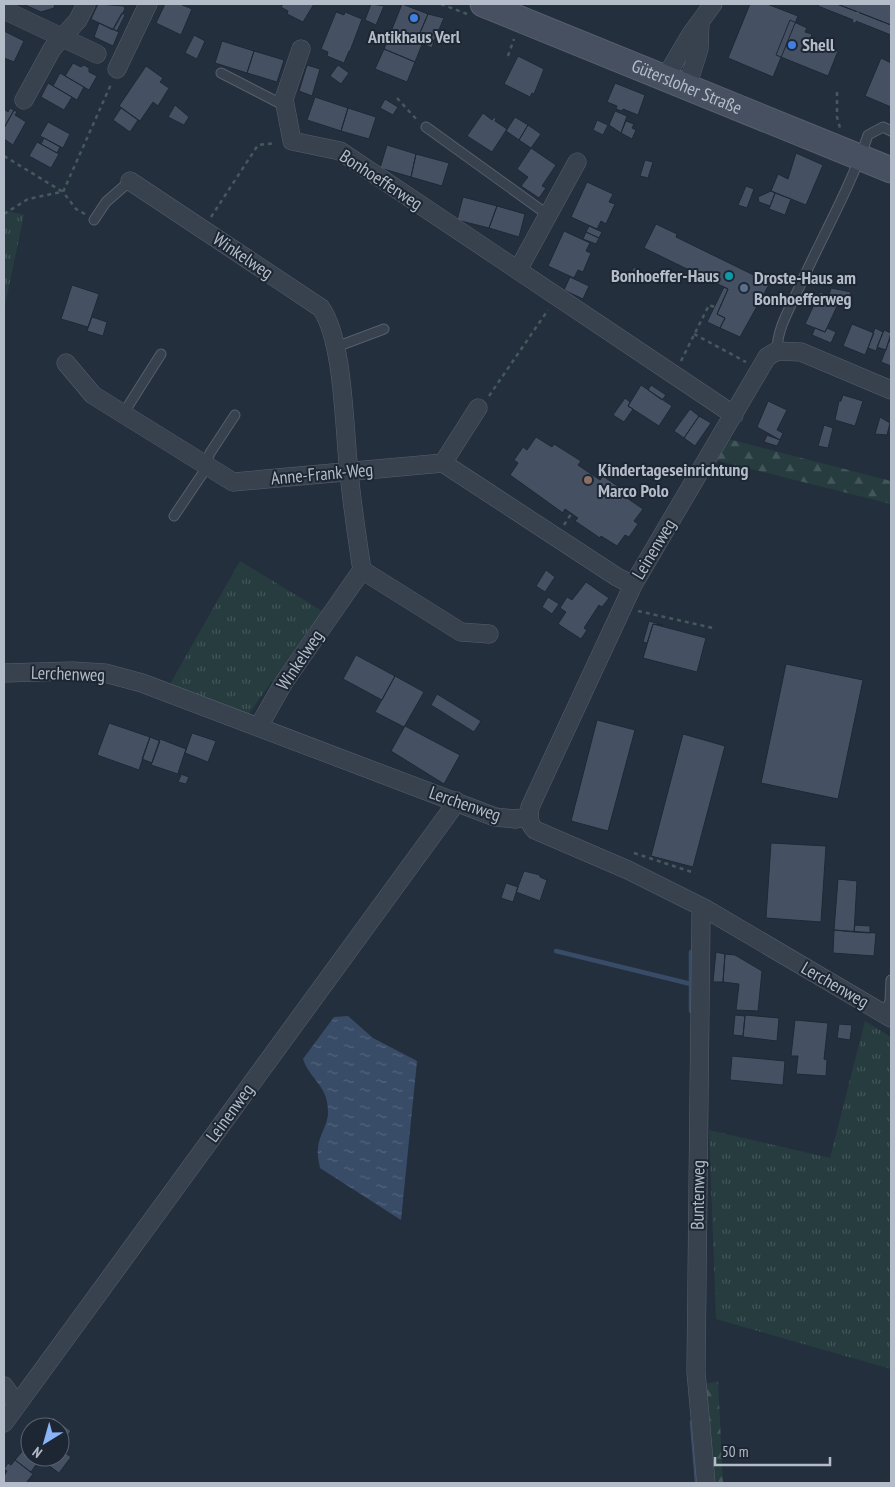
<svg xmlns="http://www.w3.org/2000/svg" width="895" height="1487" viewBox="0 0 895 1487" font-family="'PT Sans Narrow',sans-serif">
<defs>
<pattern id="grass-tufts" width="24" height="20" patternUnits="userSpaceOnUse" patternTransform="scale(1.25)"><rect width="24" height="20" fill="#263c3f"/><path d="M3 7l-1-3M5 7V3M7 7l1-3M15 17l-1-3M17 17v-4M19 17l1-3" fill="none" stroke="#435659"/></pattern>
<pattern id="forest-firs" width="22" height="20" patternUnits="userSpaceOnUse" patternTransform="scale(1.25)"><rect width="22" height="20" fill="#263c3f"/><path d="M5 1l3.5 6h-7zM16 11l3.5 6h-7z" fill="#435659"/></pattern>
<pattern id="water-ripples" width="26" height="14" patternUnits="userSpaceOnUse" patternTransform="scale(1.25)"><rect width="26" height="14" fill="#394c67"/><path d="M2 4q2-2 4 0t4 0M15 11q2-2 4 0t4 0" fill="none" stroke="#53647b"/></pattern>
</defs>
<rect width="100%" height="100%" fill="#242f3e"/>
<path fill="url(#grass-tufts)" d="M4,210l20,5 -20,95z
M240,561l82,50 -74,104 -78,-31z
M865,1021l26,16v332l-175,-50 -7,-189 121,28z"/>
<path fill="url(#forest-firs)" d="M728,439l163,42v23l-176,-44z
M718,1381l5,102h-9l-9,-99z"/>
<path fill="url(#water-ripples)" d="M348,1016l25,22 44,23 -16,159 -81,-52c-1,-6 -3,-13 -2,-19 0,-13 11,-25 10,-38 0,-26 -18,-31 -25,-52l31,-42z"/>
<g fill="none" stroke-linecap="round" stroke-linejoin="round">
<path stroke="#394c67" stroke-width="4.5" d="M556,951l135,33
M691,952v59
M692,1422l5,61"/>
</g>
<path fill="#455162" stroke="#1f2835" d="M23,4h32l-1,4 -13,4z
M98,4l26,2 1,3 -12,21 -22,-11z
M165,4h15l12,5 -11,26 -25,-12z
M283,4h31l-11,18 -16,-8 1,-3 -7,-4z
M371,4l13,2 -8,19 -11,-5z
M402,4l26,10 -9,21 6,2 -10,25 -31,-13z
M750,4h17l31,12 -25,61 -45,-19z
M819,4h18l54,21v10l-73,-29z
M837,4h54v21l-33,-13z
M336,12l8,3 1,-3 17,7 -12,32h-1l-5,12 -17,-7 1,-4 -7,-3z
M122,13l3,2 -8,16 -4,-2z
M428,14l16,4 -10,23 -15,-6z
M790,20l17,8 -2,4 7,2 -2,5 28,12 -10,25 -52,-21z
M99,23l20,9 -6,14 -19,-9z
M4,31l20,10 -10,21 -10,-4z
M194,35l11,6 -8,18 -12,-6z
M425,37l9,4 -2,7 -9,-4z
M222,41l32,10 -7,22 -32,-10z
M384,49l31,13 -8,20 -32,-13z
M254,51l30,9 -7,22 -30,-9z
M518,56l26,13 -10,25 -2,-1 -2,4 -26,-13z
M881,58l10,5v44l-26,-11z
M73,63l8,4 3,-2 5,3v4l8,4 -8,14 -24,-14z
M307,65l13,4 -8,27 -13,-5z
M338,65l11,8 -8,11 -11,-8z
M146,66l17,12 -3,4 9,6 -11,18 -5,-4 -13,19 -21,-15z
M60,73l24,14 -7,13 -24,-14z
M48,83l24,14 -8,13 -23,-13z
M615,83l30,12 -7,20 -15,-6 -1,2 -6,-2 1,-3 -10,-4z
M315,97l33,11 -7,23 -34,-11z
M385,99l13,8 -5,8 -13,-7z
M175,105l14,12 -5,8 -16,-8z
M10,108l4,2 -10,18v-19l4,3z
M121,108l17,12 -8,12 -17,-12z
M348,108l28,9 -7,22 -28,-8z
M14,110l3,2 -2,3 11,7 -13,23 -9,-6v-11z
M615,111l12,5 -6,17 -12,-8z
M483,113l9,7 2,-3 2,2 -1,2 12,8 -15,23 -25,-16z
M515,117l13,8 -9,15 -13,-9z
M597,120l11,5 -5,10 -10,-5z
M626,121l8,3 -2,4 4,2 -4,9 -11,-6z
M48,122l22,12 -7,14 -23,-12z
M528,125l13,9 -10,14 -12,-8z
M44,138l16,9 -3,6 -16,-9z
M37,142l22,12 -8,14 -22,-12z
M387,145l29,9 -5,23 -31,-9z
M531,148l25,17 -14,21 4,2 -7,10 -18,-12 7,-9 -11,-8z
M796,153l27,12 -17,40 -35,-14 7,-17 10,5z
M416,154l33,9 -7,23 -31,-9z
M645,160l8,2 -5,16 -8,-2z
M587,182l26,12 -4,8 6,2 -9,20 -5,-3 -4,8 -26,-12z
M746,186l8,3 -7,19 -9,-3z
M771,191l4,2 -5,13 -11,-4 -1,-5z
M775,193l16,6 -6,16 -16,-6z
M463,197l34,9 -8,22 -32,-8z
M497,206l28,8 -6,23 -30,-9z
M656,224l21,10 -1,3 94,46 -30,54 -20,-9 5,-10 -8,-4 11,-25 -84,-41z
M589,226l13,6 -3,6 -13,-6z
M564,231l26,12 -4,8 5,2 -8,19 -5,-2 -4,8 -26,-12z
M586,232l13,6 -3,6 -13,-5z
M634,267l6,3 -5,11 -7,-3z
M570,277l19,9 -6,13 -19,-9z
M72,285l27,9 -11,33 -27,-8z
M724,287l4,2 -11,25 8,4 -5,10 -13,-6z
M831,288l20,4 -2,7 -8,-1 -1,2 -11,-5z
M820,292l20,8 -15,32 -20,-8z
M92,317l15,5 -4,14 -16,-5z
M852,324l22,9 -9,22 -22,-9z
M815,328l10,4 2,-4 9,4 -5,11 -19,-8z
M875,328l8,4 -7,19 -8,-3z
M884,330l7,3 -5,17 -9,-3z
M889,341l2,1v24l-10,-4z
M641,385l31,21 -13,20 -31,-20z
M651,385l15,10 -4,5 -14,-10z
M843,395l20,6 -8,25 -20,-6 4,-19h2z
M625,398l5,4 -2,4 5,3 -9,13 -11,-7z
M768,401l19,9 -10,20 6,3 -3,7 -23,-13z
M690,409l9,7 -15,22 -10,-7z
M699,416l12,7 -16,23 -11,-8z
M880,417l10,6 -3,12 -12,-1z
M824,425l9,3 -5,20 -10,-2z
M767,435l13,5 -3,6 -13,-4z
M536,437l16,10 2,-3 27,17 -3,4 22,15 3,-4 26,18 -2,4 16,11 -9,12 4,3 -9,13 -4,-2 -8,11 -16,-10 -1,2 -25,-17 3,-3 -13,-9 -2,4 -53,-38 8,-12 -4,-3 9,-13 4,3z
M546,570l9,7 -10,15 -9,-6z
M586,582l23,16 -7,9 -3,-2 -15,23 3,2 -6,9 -23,-15 8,-12 -6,-4 7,-11 5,3z
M548,597l11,7 -7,10 -10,-7z
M649,621l14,4 -10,-1 -6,19 -4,-1z
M653,624l53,14 -9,34 -54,-14z
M356,655l39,21 -13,24 -39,-21z
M786,664l77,16 -25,119 -77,-16z
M395,676l29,16 -20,35 -29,-15z
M437,694l44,27 -7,11 -43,-27z
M597,720l38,10 -27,101 -37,-10z
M109,723l41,14 -11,33 -42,-15z
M405,726l55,29 -16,29 -53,-33z
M192,733l24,8 -8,21 -23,-9z
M683,734l42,12 -32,121 -42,-11z
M150,737l10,4 -8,22 -10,-4z
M160,739l26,10 -8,24 11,4 -3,7 -8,-2 3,-7 -30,-10z
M771,843l55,3 -5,76 -55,-4z
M524,871l16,4v2l7,3 -7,21 -24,-9z
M838,879l19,2 -3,51 -20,-2z
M506,883l12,4 -5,15 -12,-4z
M855,925l15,1v7l-16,-1z
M834,930l42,3 -2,23 -41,-3z
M716,952l9,2 -2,28h-10z
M725,954l10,1 27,16 -4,40 -22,-1 3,-26 -16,-2z
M735,1015l10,1 -2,20 -10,-1z
M745,1015l34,3 -2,23 -34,-4z
M795,1020l33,3 -4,36 3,1 -1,16 -30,-2 2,-18h-7z
M839,1024l13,1 -2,15 -13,-2z
M732,1056l53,5 -2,24 -53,-5z
M53,1417l18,14 -11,15v-19h-14z
M25,1448l5,3v6l10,2 -9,13 -16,-12z
M60,1449l11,8 -12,16 -22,-16h23z
M15,1460l18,14 -7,9h-22v-7l3,-5 -3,-2 4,-6 3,2z"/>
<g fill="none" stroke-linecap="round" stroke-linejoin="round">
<defs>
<path id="service" d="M221,73l64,33
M426,127l122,88
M94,220l12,-18 24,-21
M336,347l48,-18
M777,351c0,-22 12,-41 21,-61 23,-52 52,-101 70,-155l15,-8 8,4
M123,414l38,-60
M174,516l29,-43 7,-20 25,-38
M884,1014l6,-13 1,-21"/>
<path id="minor" d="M4,10l93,44
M301,49l-17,50 8,42 48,10 394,264
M117,69l31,-65
M665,78l26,-44 22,-30
M687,87l12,-38 1,-27
M24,100l28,-51 26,-29 8,-16
M130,181l191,127c23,33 23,122 28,164 3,33 8,65 13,98l99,62 28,2
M518,270l59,-108
M66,363l27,32 140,87 210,-19 174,114 16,8
M891,390l-90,-38 -24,-1 -10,6 -134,228 -103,222c-1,10 -2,16 5,23l93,40 76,38 187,110
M443,463l35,-55
M4,673l68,-2 33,2 37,10 353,134 20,2 14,-2
M259,726l25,-44 78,-112
M704,908l-3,7 -5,457 10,111
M4,1386l13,18
M4,1423l447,-613 5,-9"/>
<g id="secondary">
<path id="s1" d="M483,4l408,166"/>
</g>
</defs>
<use href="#service" stroke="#565f6c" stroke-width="11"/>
<use href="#minor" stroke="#565f6c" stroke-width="19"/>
<use href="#secondary" stroke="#565f6c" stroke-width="27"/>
<path stroke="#44595c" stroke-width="2.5" stroke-dasharray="4 4" stroke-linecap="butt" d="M441,4l26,10
M854,22l4,-10
M508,56l6,-17
M837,92v25l3,11
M397,98l21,23
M4,156l59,36
M4,214l24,-15 33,-7
M85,214l-9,-5 -13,-17 49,-110
M211,217l47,-72 18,-2
M694,334l52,28
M681,361l28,-56 6,2
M489,396l59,-86
M564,525l7,-11
M638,611l75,17
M634,853l61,20"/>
<use href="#service" stroke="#38414e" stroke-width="9"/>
<use href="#minor" stroke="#38414e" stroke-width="18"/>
<use href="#secondary" stroke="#465061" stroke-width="25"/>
</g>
<g fill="#3f7fe0" stroke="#1d2633" stroke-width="2">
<circle cx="414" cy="18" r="5"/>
<circle cx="792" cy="45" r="5"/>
</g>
<circle fill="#0f9aa8" stroke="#1d2633" stroke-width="2" cx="729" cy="276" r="5"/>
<circle fill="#5c6f8a" stroke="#1d2633" stroke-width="2" cx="744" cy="288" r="5"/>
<circle fill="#8d6e63" stroke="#1d2633" stroke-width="2" cx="588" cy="480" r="5"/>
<g text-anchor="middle" stroke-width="4" stroke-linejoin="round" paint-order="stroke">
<g font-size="18" font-weight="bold" fill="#b4bcc9" stroke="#1d2633" text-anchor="start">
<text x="414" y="43" text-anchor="middle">Antikhaus Verl</text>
<text x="802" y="51">Shell</text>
<text x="719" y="282" text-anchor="end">Bonhoeffer-Haus</text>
<text x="754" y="284">Droste-Haus am<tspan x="754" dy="21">Bonhoefferweg</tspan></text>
<text x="598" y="476">Kindertageseinrichtung<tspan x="598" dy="21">Marco Polo</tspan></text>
</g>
<g font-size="18" fill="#b4bcc9" stroke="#1d2633">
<text dy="6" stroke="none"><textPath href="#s1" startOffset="220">Gütersloher Straße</textPath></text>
<text transform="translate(381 180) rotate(33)" y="6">Bonhoefferweg</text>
<text transform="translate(243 256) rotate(34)" y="6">Winkelweg</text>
<text transform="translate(322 474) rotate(-5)" y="6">Anne-Frank-Weg</text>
<text transform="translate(654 549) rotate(-59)" y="6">Leinenweg</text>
<text transform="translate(300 660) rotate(-56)" y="6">Winkelweg</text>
<text transform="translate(68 674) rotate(2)" y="6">Lerchenweg</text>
<text transform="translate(465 804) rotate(19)" y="6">Lerchenweg</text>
<text transform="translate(835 985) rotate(30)" y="6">Lerchenweg</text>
<text transform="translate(230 1113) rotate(-54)" y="6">Leinenweg</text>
<text transform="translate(698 1195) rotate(-89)" y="6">Buntenweg</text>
</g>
</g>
<rect width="895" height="1487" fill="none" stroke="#b4bcc9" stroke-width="10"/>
<g transform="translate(45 1442) rotate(217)"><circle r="24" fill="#1d2633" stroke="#59626f"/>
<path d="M0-4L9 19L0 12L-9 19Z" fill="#8ab4f8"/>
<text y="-8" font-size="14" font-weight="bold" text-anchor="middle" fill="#b4bcc9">N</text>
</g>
<path d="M715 1457v8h115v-8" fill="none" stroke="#b4bcc9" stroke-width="2.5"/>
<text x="722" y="1457" font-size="15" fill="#b4bcc9" stroke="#1d2633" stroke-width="4" paint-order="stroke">50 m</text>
</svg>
